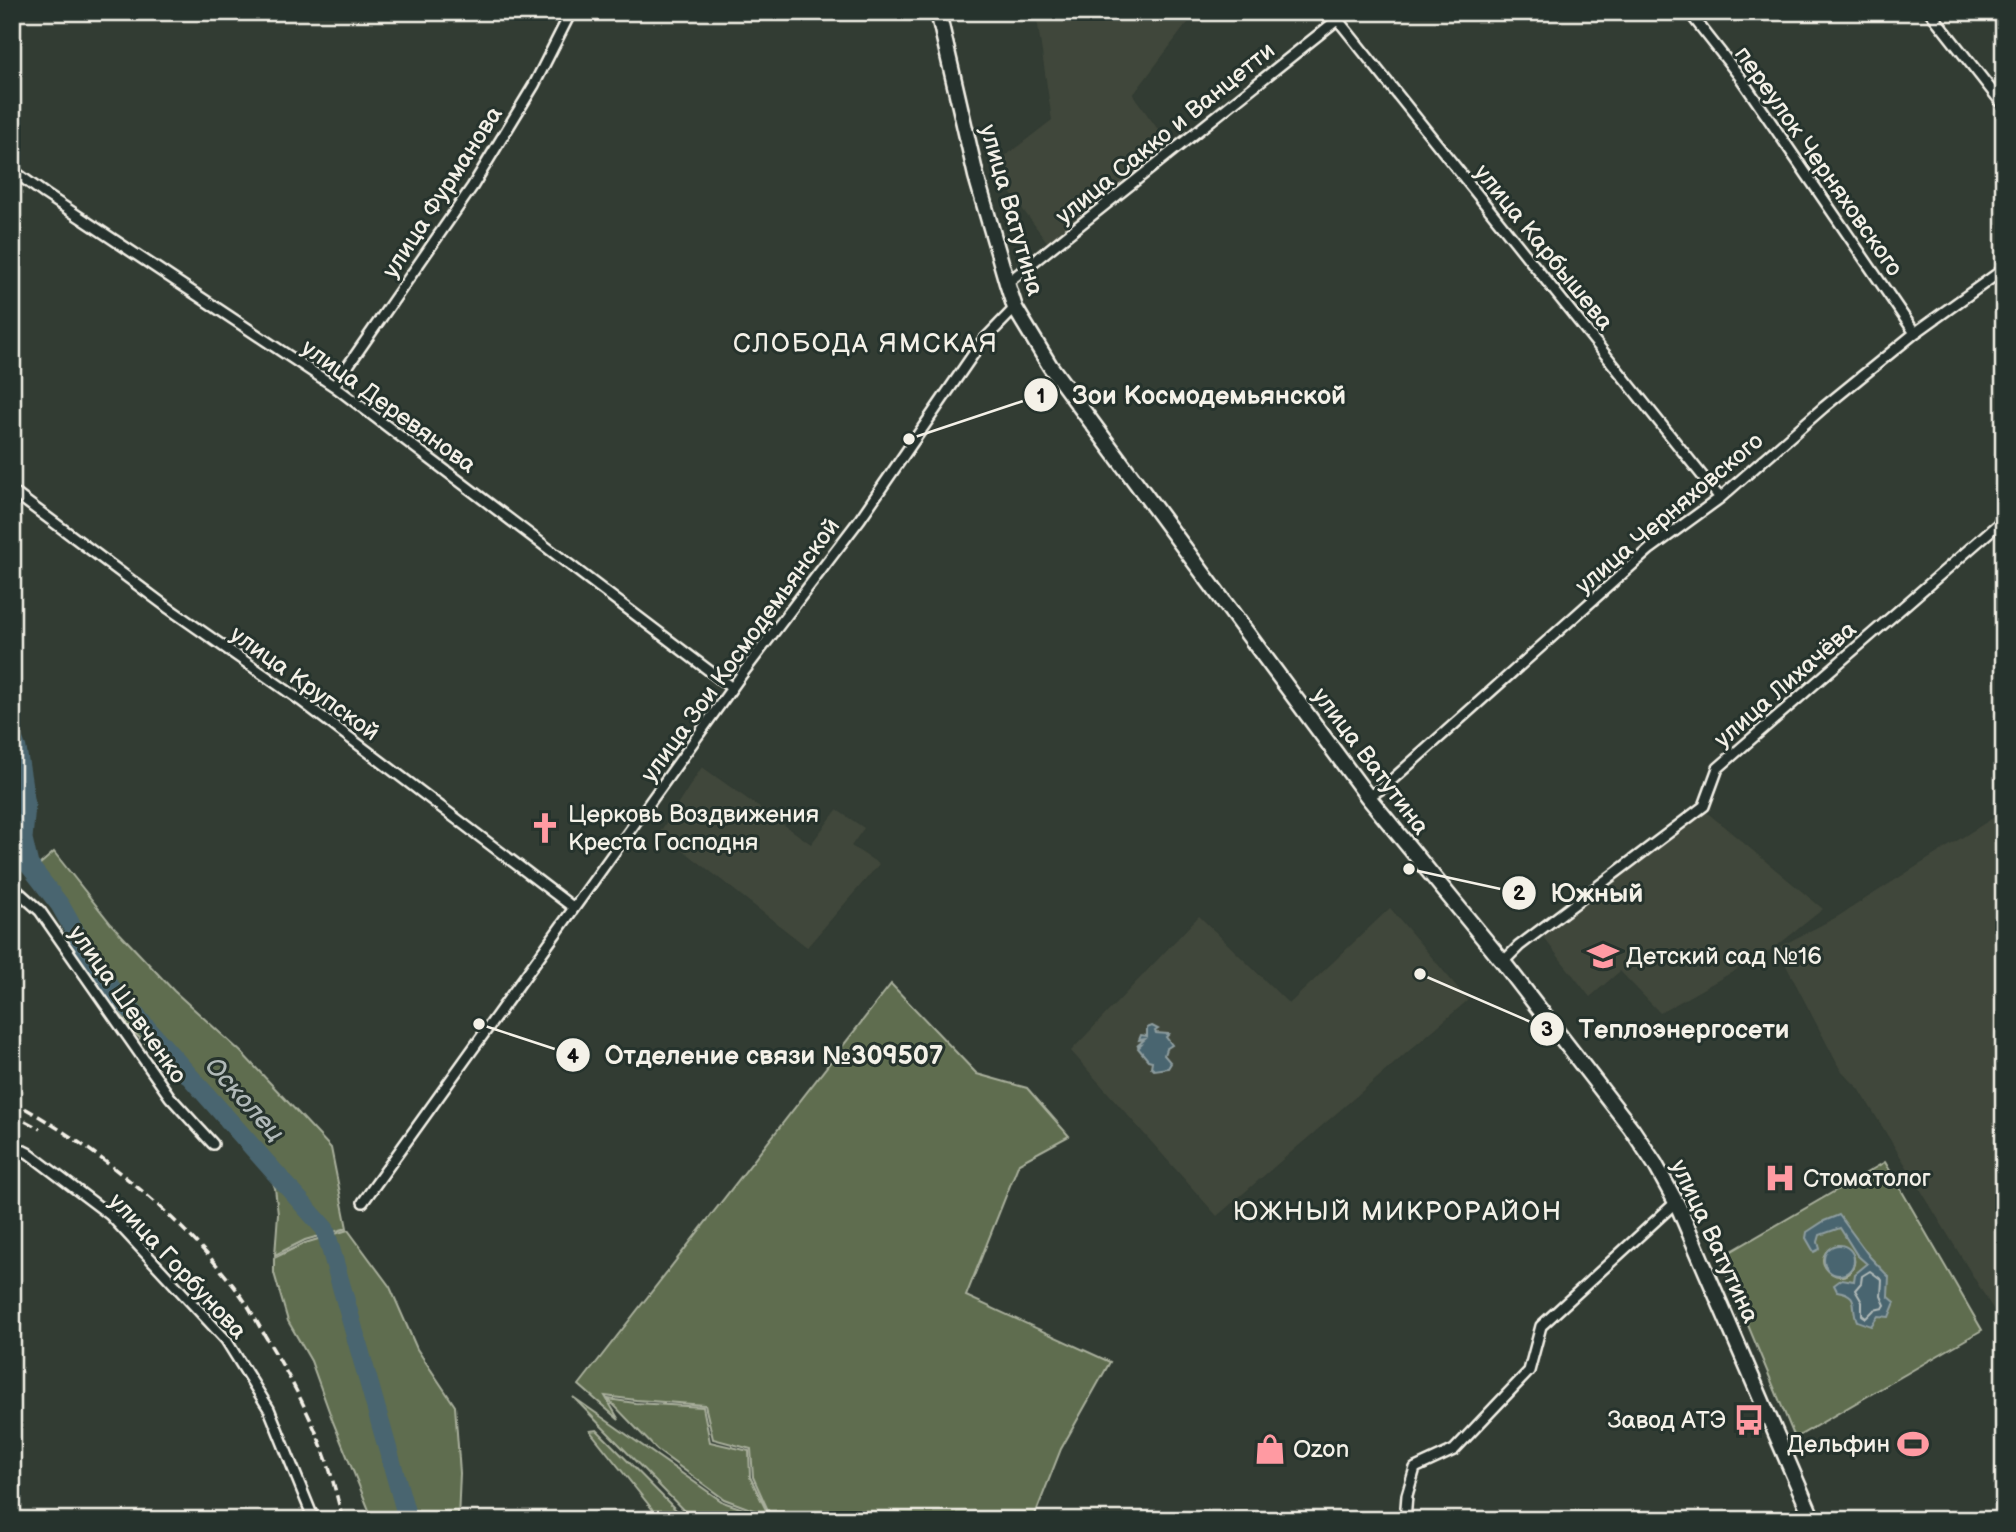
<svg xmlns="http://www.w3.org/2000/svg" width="2016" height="1532" viewBox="0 0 2016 1532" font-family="'Balsamiq Sans',sans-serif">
<rect width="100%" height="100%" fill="#323c33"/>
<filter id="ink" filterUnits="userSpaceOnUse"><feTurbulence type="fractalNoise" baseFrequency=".0143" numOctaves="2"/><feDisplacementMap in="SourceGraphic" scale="14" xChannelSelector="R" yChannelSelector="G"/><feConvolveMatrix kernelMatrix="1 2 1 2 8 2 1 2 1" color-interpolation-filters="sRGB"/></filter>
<g filter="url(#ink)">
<path fill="#41473b" d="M1036,12h163l-14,14 -52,69 37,51 -122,97 -57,-76 61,-47z
M702,767l109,77 26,-34 27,18 -13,18 28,18 -72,83 -147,-115z
M1704,810l119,99 -50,40 -113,64 -40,-42 -30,26 -50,-64z
M2004,811v516l-144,-237 -20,-21 -63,-121 60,-31z
M1390,908l78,92 -251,216 -146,-165 128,-135 90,88z"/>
<path fill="#5e6d4f" stroke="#a9af9c" stroke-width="2" fill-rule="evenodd" d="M54,852l57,72 63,67 67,61 90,96 16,80 -42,12 -30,15 3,-41 -3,-26 -7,-18 -11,-17 -65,-67 -62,-57 -31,-57 -31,-39 -37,-61z
M891,984l86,90 50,14 42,48 -50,27 -53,133 144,66 -49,87 -28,71h-340l-120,-123 150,105 49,17 -19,-42 -2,-28 -38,-10 -8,-34 -69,-5 -31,-4 14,24 -40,-35z
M1885,1162l97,168 -187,108 -75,-180zM1838,1245c11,2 21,12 14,24 -13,22 -49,-13 -14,-24z
M348,1230l42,57 27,62 38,57 5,67 -2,47h-85l-40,-98 -22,-61 -23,-40 -14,-48v-15l31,-15z
M608,1399l27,4 68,4 7,35 39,9 1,26 19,39 -45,-17 -67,-49z
M597,1430l89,90h-25l-71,-89z"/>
<path fill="#4a656f" stroke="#8e9d9f" stroke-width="2" d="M1152,1026l6,3 -3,2 1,2 13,1 -3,3 6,8 -6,4 -2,6 7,8 -3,5 -14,2 -3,-3 1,-6 -4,-1 -10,-12 3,-3 -4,1 8,-7 -6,1 2,-5 6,1v-8z
M1839,1215l31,42 19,20 -1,19 7,6 -6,15 -11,-1 -7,10 -14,-5c-7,-15 4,-26 -20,-30l-3,-6 8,-6 12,2 1,-7 12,-10 -10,-9 -17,-27 -20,7 -2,7 2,7 -6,3 -8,-14 1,-6 17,-11z
M1824 1260a15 15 0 1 1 30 0a15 15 0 1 1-30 0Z"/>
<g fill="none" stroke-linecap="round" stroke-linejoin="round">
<path stroke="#b0b9b8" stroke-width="2" d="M1870,1271l12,9 -1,16 4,9 -2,3 -9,2 -8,8 -4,-3v-13l-7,-12 6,-7 1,-7z"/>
<path stroke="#4a656f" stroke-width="19" d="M12,736l5,13 9,56 -3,34 6,26 31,40 39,69 226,255 83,291"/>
<defs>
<path id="minor" d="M1689,12l51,65 175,256
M1930,12l74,94
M1338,20l382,478
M12,170l33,24 289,192 398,302
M1007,283l340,-271
M334,386l138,-199 62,-102 37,-73
M12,491l155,116 133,93 274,208
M1368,797l16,-10 266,-238 70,-51 104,-91 91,-74 89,-64
M12,886l28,25 130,186 43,47
M1503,962l16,-16 185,-140 14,-38 286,-249
M12,1145l16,8 82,62 116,125 43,69 45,111
M363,1202l379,-528 118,-155 121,-176 34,-35
M1405,1520l2,-25 8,-27 39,-18 75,-79 12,-45 135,-124"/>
<path id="primary" d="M938,12l38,164 31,107 8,25 35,58 318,431 135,165 128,166 24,36 23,42 135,314"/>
</defs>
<use href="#minor" stroke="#f4f1e8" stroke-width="14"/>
<use href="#primary" stroke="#f4f1e8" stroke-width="19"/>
<use href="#minor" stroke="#26332d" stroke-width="9"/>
<use href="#primary" stroke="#26332d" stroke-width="14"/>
<path stroke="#f4f1e8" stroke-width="3.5" stroke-dasharray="10 5" stroke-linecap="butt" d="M12,1101c83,45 171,117 227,192 10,13 17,28 25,41 23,38 45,77 60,119 8,21 13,45 19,67
M12,1114l28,15"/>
</g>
</g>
<defs>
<symbol id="church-bare" viewBox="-9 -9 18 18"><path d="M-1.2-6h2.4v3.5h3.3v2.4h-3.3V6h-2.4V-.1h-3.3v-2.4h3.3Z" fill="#ff9aa2" stroke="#26332d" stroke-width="2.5" paint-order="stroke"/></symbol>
<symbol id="school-bare" viewBox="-9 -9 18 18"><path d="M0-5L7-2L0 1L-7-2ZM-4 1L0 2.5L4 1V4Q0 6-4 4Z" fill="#ff9aa2" stroke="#26332d" stroke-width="2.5" paint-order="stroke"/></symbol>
<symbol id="hospital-bare" viewBox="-9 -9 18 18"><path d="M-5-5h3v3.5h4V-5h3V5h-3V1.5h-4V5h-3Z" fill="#ff9aa2" stroke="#26332d" stroke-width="2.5" paint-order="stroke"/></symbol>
<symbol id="bus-bare" viewBox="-9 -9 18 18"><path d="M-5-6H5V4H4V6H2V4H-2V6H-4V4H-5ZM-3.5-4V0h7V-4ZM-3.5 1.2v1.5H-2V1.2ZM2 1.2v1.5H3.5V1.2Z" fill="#ff9aa2" stroke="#26332d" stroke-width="2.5" paint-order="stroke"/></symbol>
<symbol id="stadium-bare" viewBox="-9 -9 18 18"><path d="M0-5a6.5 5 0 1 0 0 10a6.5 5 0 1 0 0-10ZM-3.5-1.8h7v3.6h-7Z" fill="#ff9aa2" stroke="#26332d" stroke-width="2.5" paint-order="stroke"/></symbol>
<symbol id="shop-bare" viewBox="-9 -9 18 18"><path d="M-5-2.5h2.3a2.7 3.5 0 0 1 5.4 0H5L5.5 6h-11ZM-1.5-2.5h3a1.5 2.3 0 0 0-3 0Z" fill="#ff9aa2" stroke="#26332d" stroke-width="2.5" paint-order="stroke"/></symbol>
</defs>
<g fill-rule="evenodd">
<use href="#church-bare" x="523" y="806" width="44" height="44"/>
<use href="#school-bare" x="1581" y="934" width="44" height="44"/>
<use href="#hospital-bare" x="1758" y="1156" width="44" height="44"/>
<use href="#bus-bare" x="1727" y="1398" width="44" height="44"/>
<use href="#stadium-bare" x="1891" y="1422" width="44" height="44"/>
<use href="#shop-bare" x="1248" y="1427" width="44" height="44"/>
</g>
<g text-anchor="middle" stroke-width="6" stroke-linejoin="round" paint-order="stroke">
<g font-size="24" fill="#f4f1e8" stroke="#26332d">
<text transform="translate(1165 133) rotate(-39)" y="8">улица Сакко и Ванцетти</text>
<text transform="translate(1819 161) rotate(55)" y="8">переулок Черняховского</text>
<text transform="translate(442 192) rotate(-57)" y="8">улица Фурманова</text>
<text transform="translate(1012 210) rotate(74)" y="8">улица Ватутина</text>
<text transform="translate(1544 247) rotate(51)" y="8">улица Карбышева</text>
<text transform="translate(389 406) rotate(36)" y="8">улица Деревянова</text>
<text transform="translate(1669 513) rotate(-40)" y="8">улица Черняховского</text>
<text transform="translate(740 650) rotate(-54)" y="8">улица Зои Космодемьянской</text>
<text transform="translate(305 683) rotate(36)" y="8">улица Крупской</text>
<text transform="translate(1785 684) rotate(-41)" y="8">улица Лихачёва</text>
<text transform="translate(1371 761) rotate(53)" y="8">улица Ватутина</text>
<text transform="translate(128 1004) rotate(55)" y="8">улица Шевченко</text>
<text transform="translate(1715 1241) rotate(65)" y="8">улица Ватутина</text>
<text transform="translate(178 1266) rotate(47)" y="8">улица Горбунова</text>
</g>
<g font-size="24" fill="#f4f1e8" stroke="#26332d" text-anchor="start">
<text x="568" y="822">Церковь Воздвижения<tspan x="568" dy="28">Креста Господня</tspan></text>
<text x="1626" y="964">Детский сад №16</text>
<text x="1803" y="1186">Стоматолог</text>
<text x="1726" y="1428" text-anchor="end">Завод АТЭ</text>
<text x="1890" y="1452" text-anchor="end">Дельфин</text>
<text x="1293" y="1457">Ozon</text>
</g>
<g font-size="26" letter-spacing="2" fill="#f4f1e8" stroke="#26332d">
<text x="866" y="352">СЛОБОДА ЯМСКАЯ</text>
<text x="1398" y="1220">ЮЖНЫЙ МИКРОРАЙОН</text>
</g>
<g font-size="26" font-style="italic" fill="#b0b9b8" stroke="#26332d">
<text transform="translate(245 1099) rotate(48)" y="9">Осколец</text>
</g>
</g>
<path fill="none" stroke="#f4f1e8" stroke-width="2.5" d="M909 439L1041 395M1409 869L1519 893M1420 974L1547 1029M479 1024L573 1055"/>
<g fill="#f4f1e8" stroke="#26332d" stroke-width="2.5">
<circle cx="909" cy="439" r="7"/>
<circle cx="1409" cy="869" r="7"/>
<circle cx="1420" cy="974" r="7"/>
<circle cx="479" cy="1024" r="7"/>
<circle cx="1041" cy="395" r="18"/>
<circle cx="1519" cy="893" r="18"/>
<circle cx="1547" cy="1029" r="18"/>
<circle cx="573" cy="1055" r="18"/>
</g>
<g font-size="21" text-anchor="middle" font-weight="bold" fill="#111">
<text x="1041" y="403">1</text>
<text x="1519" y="900">2</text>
<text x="1547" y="1036">3</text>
<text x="573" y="1063">4</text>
</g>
<g font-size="26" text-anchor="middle" font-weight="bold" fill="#f4f1e8" stroke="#26332d" stroke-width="6" stroke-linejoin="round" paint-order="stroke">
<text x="1209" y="404">Зои Космодемьянской</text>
<text x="1597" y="902">Южный</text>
<text x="1684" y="1038">Теплоэнергосети</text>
<text x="774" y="1064">Отделение связи №309507</text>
</g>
<rect width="2016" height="1532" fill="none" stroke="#26332d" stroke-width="42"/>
<rect x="21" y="21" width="1974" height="1490" fill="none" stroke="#f4f1e8" stroke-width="2.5" filter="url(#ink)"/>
</svg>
